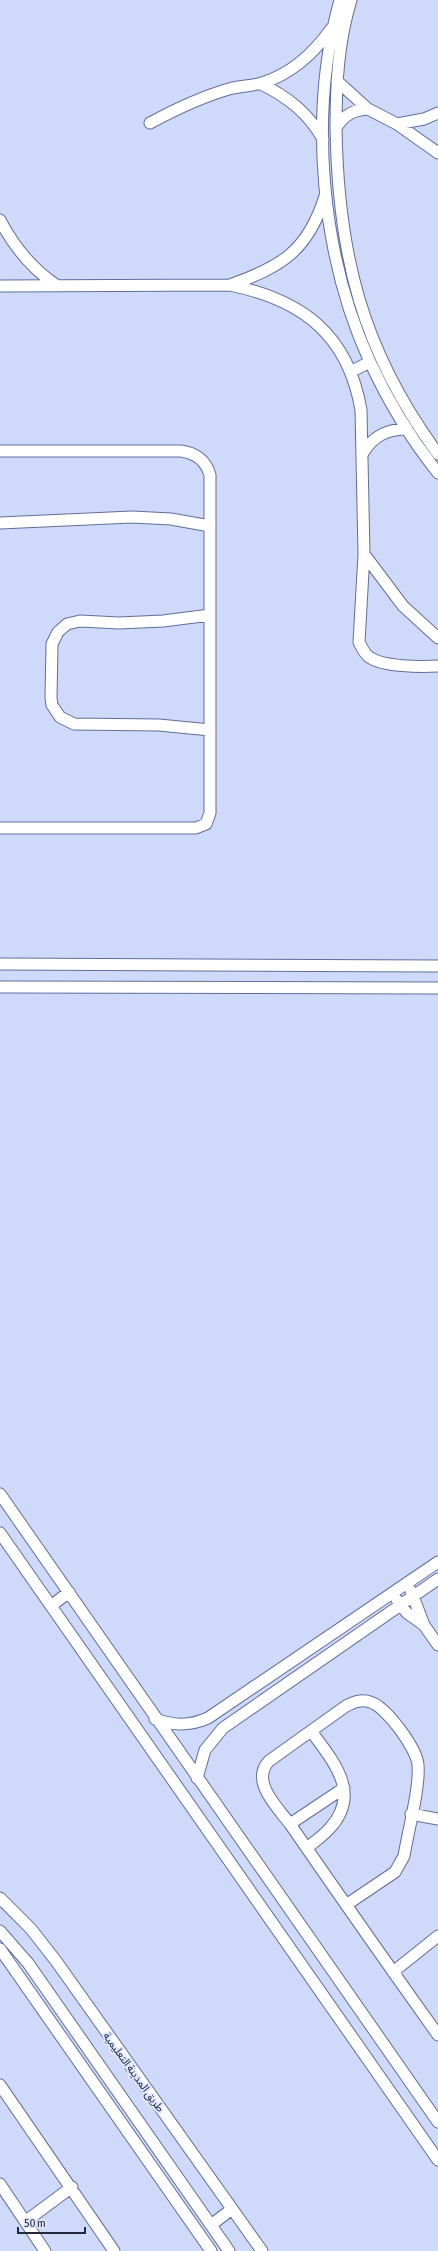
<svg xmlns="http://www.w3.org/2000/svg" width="438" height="2251" viewBox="0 0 438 2251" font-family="'Asap Condensed','Noto Sans Arabic',sans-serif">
<rect width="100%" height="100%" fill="#cfd9fa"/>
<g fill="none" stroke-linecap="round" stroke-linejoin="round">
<defs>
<path id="minor" d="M340,0c-32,114 -19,255 30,362 18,39 41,77 68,111
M351,0c-13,42 -15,85 -15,128 2,126 26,223 102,326
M337,81l31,28 29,15 41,29
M261,84c27,13 47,29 62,55
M150,123c26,-14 51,-26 79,-34 11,-3 23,-3 33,-6 29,-9 52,-30 69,-54
M397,124l27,-5 14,-6
M336,128c8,-13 17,-18 32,-19
M0,220c14,27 31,48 56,65
M230,285c51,-18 78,-34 95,-89
M0,286l230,-1c72,15 118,49 131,125l3,144 -5,88c3,6 5,11 10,15 14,10 52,10 69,9
M352,371l18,-9
M0,451h181c15,2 25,10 29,24v338l-4,11 -10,4h-196
M363,453c10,-17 24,-24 44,-24
M0,523l132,-6 39,2 39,7
M364,554l39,52 35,32
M210,615l-47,6 -44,2 -39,-2 -13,3 -9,8 -6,12 -1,54 1,7 8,12 14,7 85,1 51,5
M0,964l438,2
M0,987l438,1
M0,1494l438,628
M0,1533l438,627
M411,1591l13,34 14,20
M397,1600l10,13 17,12
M51,1606l18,-14
M155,1719c19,7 35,7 53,-1l230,-156
M197,1778l8,-28 18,-22 215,-149
M411,1814l27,5
M290,1824l54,-36
M307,1848c7,-6 16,-12 23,-20 32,-35 3,-67 -19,-97
M0,1898l31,31 25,32 206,290
M346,1905l49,-33 9,-16c4,-25 16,-68 14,-91 -1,-16 -32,-59 -48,-63 -9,-3 -16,0 -24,4l-77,55c-19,20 8,46 21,63 49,71 98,141 148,211
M0,1931l28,32 201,288
M0,1949l211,302
M393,1972l45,-36
M0,2085l114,166
M0,2184l45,67
M26,2221l46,-34
M211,2225l21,-16"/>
</defs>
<use href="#minor" stroke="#606e9d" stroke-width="13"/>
<use href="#minor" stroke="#fff" stroke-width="11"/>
</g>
<g text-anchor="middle" stroke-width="4" stroke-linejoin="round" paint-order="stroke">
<g font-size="11" fill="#23293d" stroke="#e0e7fd">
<text transform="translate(134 2072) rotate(54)" y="4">طريق المدينة التعليمية</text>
</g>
</g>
<path d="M18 2227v6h67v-6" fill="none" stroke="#23293d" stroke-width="2"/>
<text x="24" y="2227" font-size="12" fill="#23293d" stroke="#e0e7fd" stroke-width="3" paint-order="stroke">50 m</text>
</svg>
